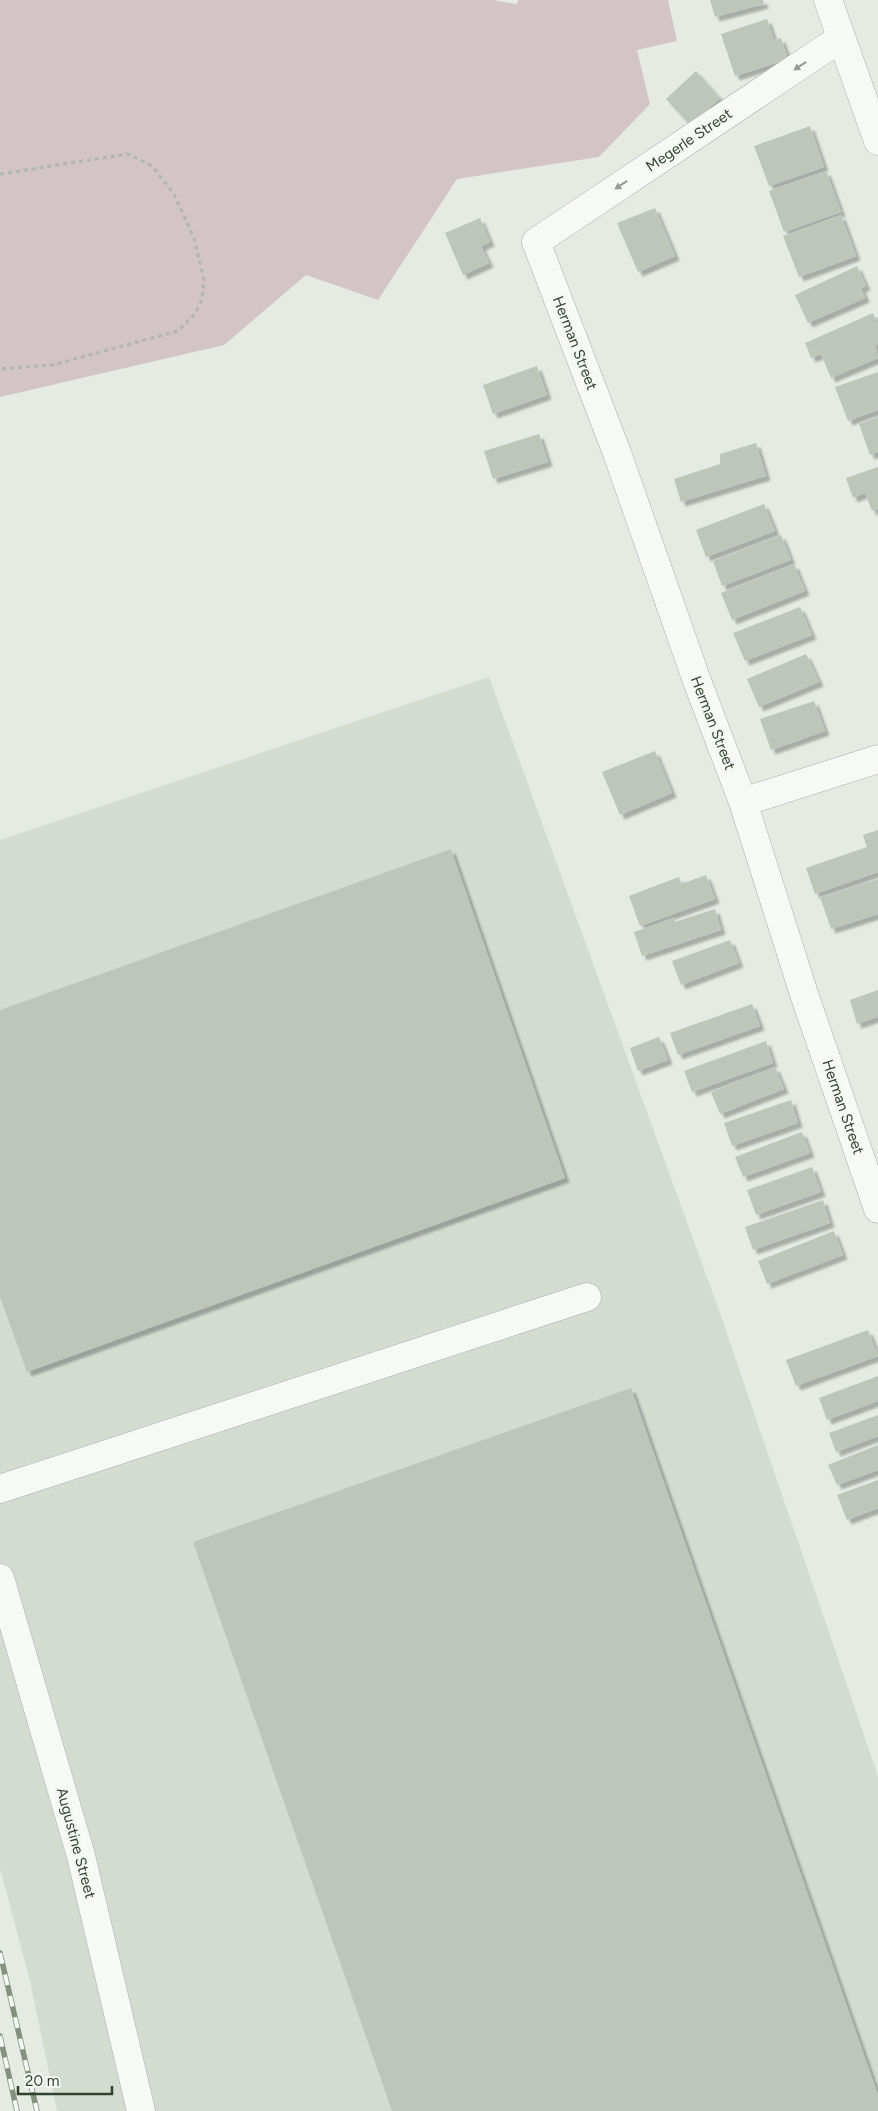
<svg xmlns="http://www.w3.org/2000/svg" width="878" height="2111" viewBox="0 0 878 2111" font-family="Figtree,sans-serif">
<defs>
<filter id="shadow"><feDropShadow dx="4.5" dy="4.5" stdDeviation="1" flood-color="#0004"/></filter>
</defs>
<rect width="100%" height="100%" fill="#e5eae3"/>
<path fill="#d4dcd2" d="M489,677l231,636 158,463v335h-821l-27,-130 -30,-113v-1028z"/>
<path fill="#d3c5c7" d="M0,0h493l23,4 3,-4h149l9,41 -40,9 13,54 -51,53 -142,22 -79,121 -72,-25 -82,70 -224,52z"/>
<path fill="#bec6bb" filter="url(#shadow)" d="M710,0h53l1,4 -49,13z
M767,19l7,21 7,-2 7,21 -53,17 -14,-42z
M696,71l24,27 -30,27 -24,-26z
M810,126l14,41 -55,19 -15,-40z
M826,171l15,41 -57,20 -15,-41z
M655,208l20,48 -37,16 -21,-49z
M841,215l15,41 -57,21 -16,-41z
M480,218l10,24 -9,4 8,17 -26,12 -18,-42z
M857,266l9,20 -5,2 4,10 -57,25 -13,-28z
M873,313l5,11v20l-3,1 3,13 -47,20 -10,-24 -10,4 -6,-15z
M537,366l10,29 -54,19 -10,-29z
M878,372v38l-30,11 -13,-34z
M878,417v35l-8,3 -11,-31z
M539,434l9,28 -55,17 -9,-28z
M756,443l10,33 -85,26 -7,-23 46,-15v-10z
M878,467v42l-6,2 -7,-18 -12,5 -7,-20z
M764,504l11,27 -69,26 -10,-27z
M781,535l10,25 -69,26 -9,-25z
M794,564l11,27 -73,29 -11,-27z
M800,607l12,28 -67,26 -12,-28z
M806,654l13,28 -60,25 -12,-28z
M814,701l11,30 -54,19 -11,-31z
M655,751l17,42 -52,22 -18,-43z
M878,830v42l-63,22 -9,-26 61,-21 -4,-12z
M451,849l114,329 -538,194 -27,-75v-287z
M706,875l9,24 -75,27 -11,-30 50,-19 2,7z
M878,879v35l-47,15 -11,-32z
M715,909l6,21 -79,26 -8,-24 40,-14 1,4z
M730,940l9,23 -58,22 -9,-24z
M878,990v27l-21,7 -7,-24z
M752,1004l8,22 -82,29 -8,-22z
M659,1037l9,23 -30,11 -8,-23z
M766,1041l7,22 -81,29 -8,-21z
M775,1067l9,22 -64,25 -9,-22z
M791,1100l7,23 -66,23 -8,-23z
M802,1132l8,21 -67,24 -8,-20z
M812,1167l9,25 -65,23 -9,-25z
M823,1200l7,23 -77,27 -8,-23z
M834,1231l9,24 -76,29 -9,-23z
M868,1330l10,26 -82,30 -10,-26z
M878,1376v25l-51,19 -8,-22z
M631,1388l247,707v16h-486l-199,-569z
M878,1415v21l-42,16 -7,-19z
M878,1445v25l-41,15 -9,-20z
M878,1480v28l-31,12 -10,-25z"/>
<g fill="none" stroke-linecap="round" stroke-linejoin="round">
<defs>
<path id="minor" d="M828,0l50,141
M841,38l-305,204 81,211 80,228 46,121 61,192 74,215
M743,802l135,-43
M0,1489l587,-192
M0,1578l81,278 60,255"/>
</defs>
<use href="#minor" stroke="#a8b1a5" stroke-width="29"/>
<path stroke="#afb7ae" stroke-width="3" stroke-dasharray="4 4" stroke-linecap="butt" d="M0,174l128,-20 24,12 22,28 20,44 10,42 -2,20 -8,15 -16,16 -126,34 -52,4"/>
<use href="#minor" stroke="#f6f9f6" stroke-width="28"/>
<defs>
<path id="rail" d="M0,1953l37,158
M0,2036l17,75"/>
</defs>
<use href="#rail" stroke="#83927e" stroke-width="5.5"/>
<use href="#rail" stroke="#f4f7f3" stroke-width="4" stroke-dasharray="11" stroke-linecap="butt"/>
</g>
<defs><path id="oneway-solid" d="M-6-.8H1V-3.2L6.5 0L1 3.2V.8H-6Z" transform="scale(1.25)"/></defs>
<g fill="#949d92">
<use href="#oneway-solid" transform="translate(800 66) rotate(146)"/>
<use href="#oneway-solid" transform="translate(621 185) rotate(146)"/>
</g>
<g text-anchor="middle" stroke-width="5" stroke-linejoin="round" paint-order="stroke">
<g font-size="15" fill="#32412d" stroke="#f4f7f3">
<text transform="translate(689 140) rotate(-34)" y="5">Megerle Street</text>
<text transform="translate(575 343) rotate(69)" y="5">Herman Street</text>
<text transform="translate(713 723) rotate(69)" y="5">Herman Street</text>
<text transform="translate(843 1107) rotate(71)" y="5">Herman Street</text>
<text transform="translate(76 1843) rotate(75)" y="5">Augustine Street</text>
</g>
</g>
<path d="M18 2086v8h94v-8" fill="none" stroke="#32412d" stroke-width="2.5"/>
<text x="25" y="2086" font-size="15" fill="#32412d" stroke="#f4f7f3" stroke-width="4" paint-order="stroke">20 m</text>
</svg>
